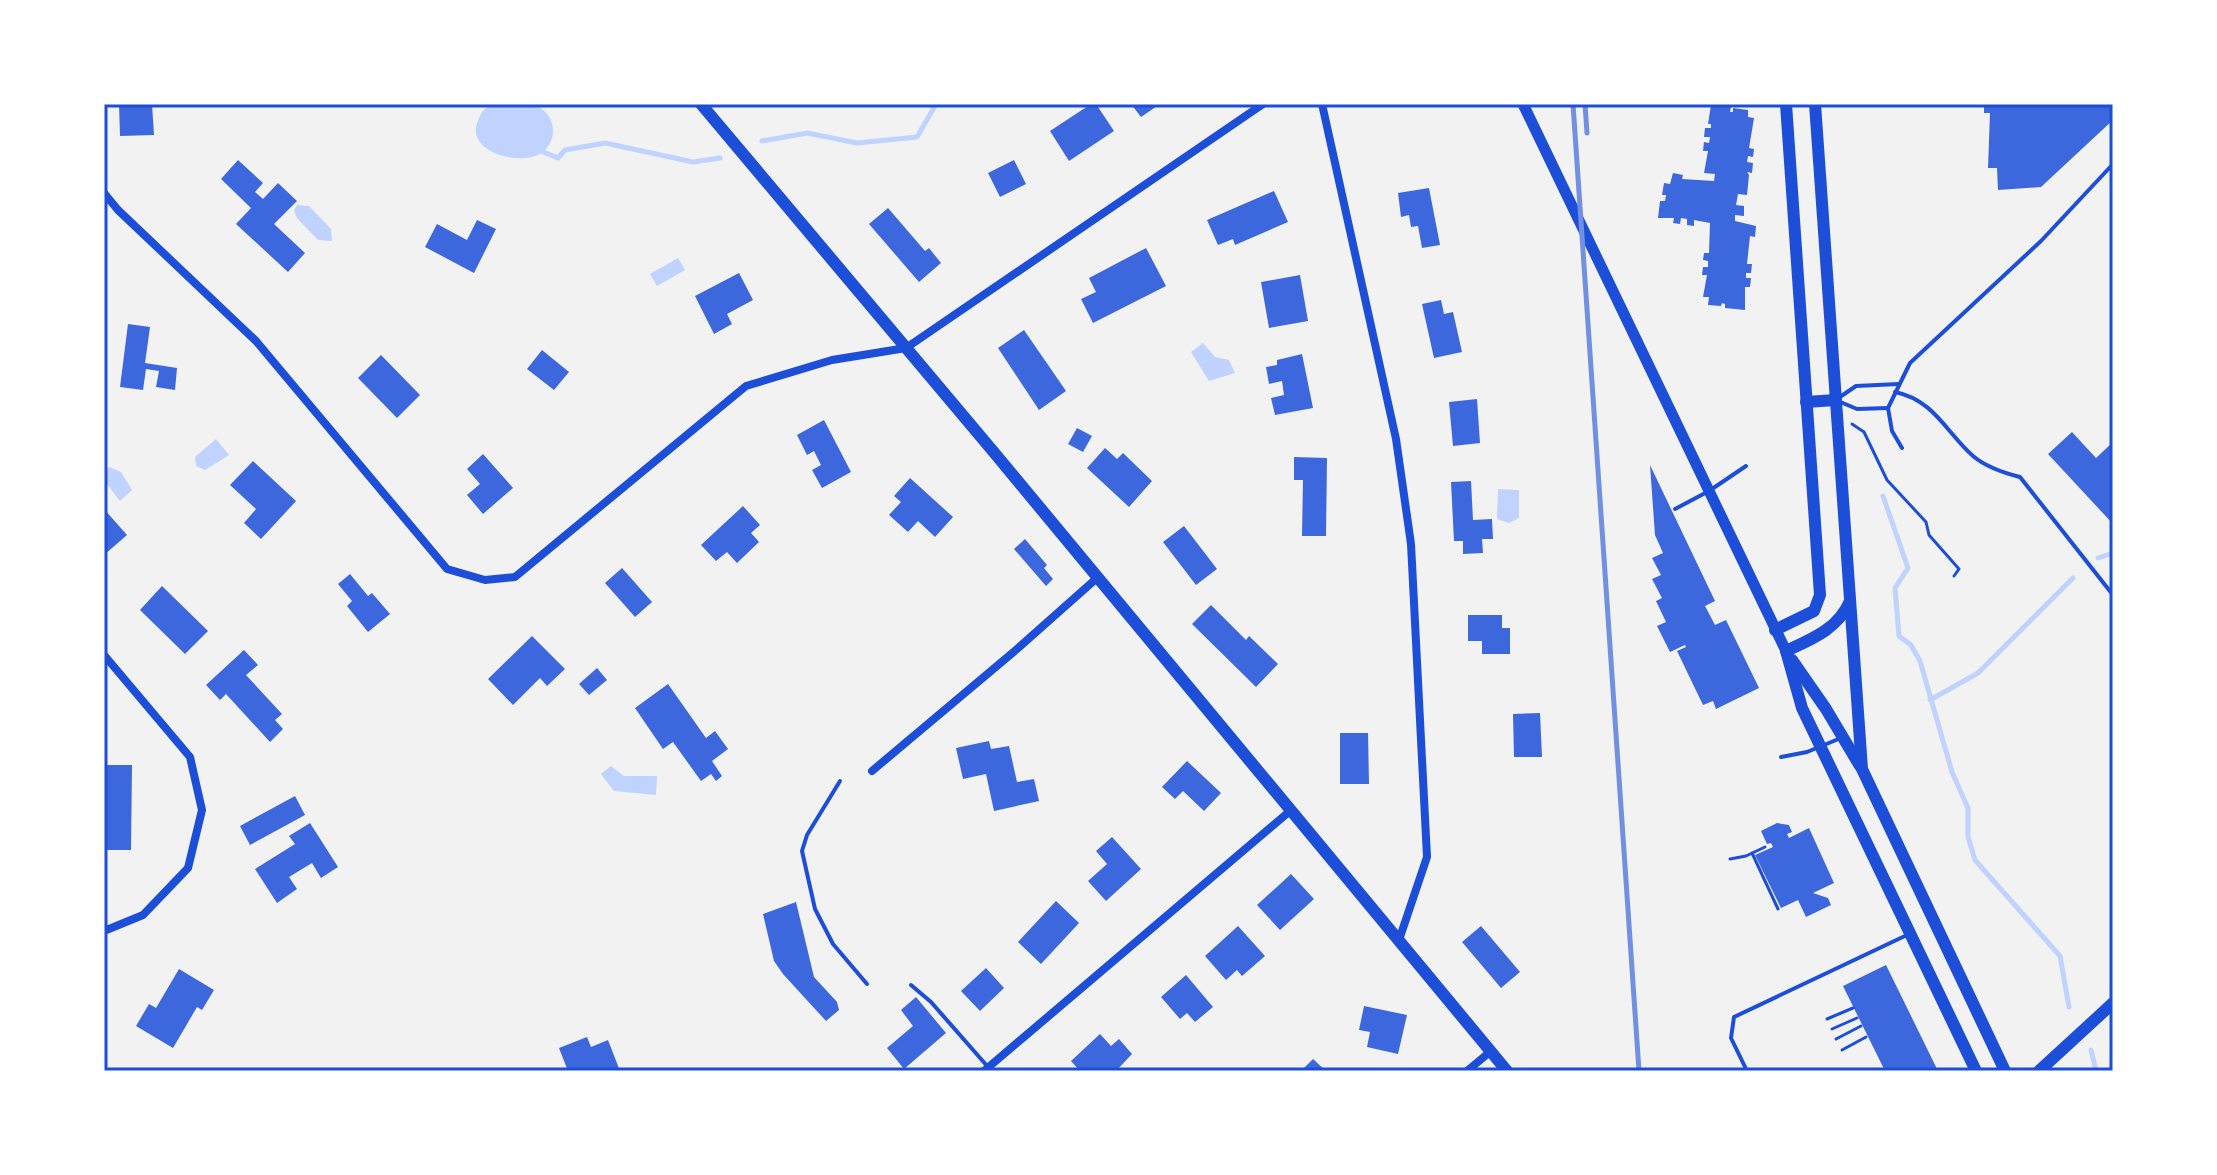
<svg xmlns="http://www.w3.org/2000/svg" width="2217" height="1175" font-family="Mulish,sans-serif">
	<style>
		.water { fill: #bfd3fe }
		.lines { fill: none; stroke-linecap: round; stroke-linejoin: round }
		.stream { stroke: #bfd3fe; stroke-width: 5 }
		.building { fill: #3d67dc }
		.path { stroke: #1d4ed8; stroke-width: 3 }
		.service { stroke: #1d4ed8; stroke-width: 4 }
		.minor { stroke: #1d4ed8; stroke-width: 8 }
		.tertiary { stroke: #1d4ed8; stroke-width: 11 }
		.secondary { stroke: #1d4ed8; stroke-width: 12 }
		.rail { stroke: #7290e2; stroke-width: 5 }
		.neatline { fill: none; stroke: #1d4ed8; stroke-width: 3 }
	</style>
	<rect width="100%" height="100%" fill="#f2f2f2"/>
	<!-- water -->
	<g class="water">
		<path d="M492,104C505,104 523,101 535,105C559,115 559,147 535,156C514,164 468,151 477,123C481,113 483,109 492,104Z"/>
		<path d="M297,205L309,206L331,229L332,241L318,240L297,218L294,211Z"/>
		<path d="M678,258L685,270L657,286L650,274Z"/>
		<path d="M1203,343L1215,357L1229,360L1235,373L1209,381L1191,352Z"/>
		<path d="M216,439L229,455L205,470L196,466L195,457Z"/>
		<path d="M109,467L121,472L132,490L120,501L107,484H104V471Z"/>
		<path d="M1498,489L1519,490V518L1509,523L1497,519Z"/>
		<path d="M611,766L624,776H657L656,795L614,791L601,774Z"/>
	</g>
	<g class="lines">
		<!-- stream -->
		<g class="stream">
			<path d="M762,141L807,133L857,143L917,137L936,104"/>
			<path d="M541,151L558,158L565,150L605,143L693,162L720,158"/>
			<path d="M1883,496L1908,568L1895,588L1899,636L1911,645L1920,661L1952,772L1968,808V837L1975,860L2060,956L2069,1007"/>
			<path d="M2098,558L2113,553"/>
			<path d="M1930,700L1978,673L2073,578"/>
			<path d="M2091,1050L2096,1071"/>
		</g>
	</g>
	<!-- building -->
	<g class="building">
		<path d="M119,104H152L154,135L120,136Z"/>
		<path d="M1091,104H1096L1114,131L1069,161L1050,131Z"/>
		<path d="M1131,104H1160L1141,117Z"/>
		<path d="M1984,104H2113V120L2041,187L1998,190L1997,168H1988L1990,113H1984Z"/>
		<path d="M1711,105L1731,107L1730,112H1733V108L1748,110V117L1754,118L1749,148L1754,149L1753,157L1748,156L1747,162L1753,163L1752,173L1747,172L1749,175L1747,195L1738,194L1736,205L1744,206V216L1735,215V221L1756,226L1755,237L1750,236L1747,264H1752L1751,273H1746V278H1751L1750,287H1745V310L1725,308V304L1722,303L1721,306L1708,305L1709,297H1703L1707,275H1702L1703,267H1708V261L1703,260L1704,253H1709L1710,223L1694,220V226L1687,225V219L1681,218L1680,224L1673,223L1674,218H1658L1660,201H1665L1666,195H1662L1664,183L1670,184L1673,173L1683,175L1682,179L1714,181L1715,174L1704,173L1708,151H1703L1704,142L1709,143L1710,137H1704L1705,128H1711V124H1708Z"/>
		<path d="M238,160L263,183L255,192L263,199L278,183L297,201L274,224L305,253L288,272L236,224L251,208L221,179Z"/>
		<path d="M1014,160L1026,184L1000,197L988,173Z"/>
		<path d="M1429,188L1440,245L1422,248L1418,226L1411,227L1409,215L1401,217L1398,193Z"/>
		<path d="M1274,191L1288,222L1235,245L1233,239L1218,245L1207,220Z"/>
		<path d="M888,208L925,251L929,248L941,263L919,282L869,224Z"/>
		<path d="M477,220L496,229L474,273L425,247L437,224L467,240Z"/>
		<path d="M1146,248L1166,286L1093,323L1081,299L1096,292L1089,278Z"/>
		<path d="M739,273L753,300L727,314L732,324L714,334L695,296Z"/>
		<path d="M1300,275L1308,321L1269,328L1261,282Z"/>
		<path d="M1441,300L1444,314L1453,312L1462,352L1434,358L1422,304Z"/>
		<path d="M128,324L150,327L145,363L177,368L175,390L156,387L159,371L146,369L143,390L120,387Z"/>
		<path d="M1024,330L1066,391L1039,410L998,348Z"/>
		<path d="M542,350L569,372L554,390L527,369Z"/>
		<path d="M1302,354L1313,408L1275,415L1271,398L1284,395L1282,381L1269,384L1266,367L1277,365V360Z"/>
		<path d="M381,355L420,395L397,418L358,378Z"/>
		<path d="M1477,399L1480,443L1453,446L1449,402Z"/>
		<path d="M824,420L851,472L822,488L812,470L821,465L814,451L807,455L797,435Z"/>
		<path d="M1077,428L1092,436L1083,452L1068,444Z"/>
		<path d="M2072,432L2096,458L2113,442V524L2048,454Z"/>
		<path d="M1105,448L1117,459L1123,453L1152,481L1129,507L1087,468Z"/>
		<path d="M483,454L513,488L483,514L467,495L480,484L467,469Z"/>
		<path d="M1294,457L1327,458L1326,536H1302L1303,480H1294Z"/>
		<path d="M253,461L296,501L261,539L244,523L256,509L230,485Z"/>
		<path d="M1650,465L1715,601L1705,606L1715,625L1726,620L1759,688L1716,709L1713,701L1703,705L1677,651L1686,647L1685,645L1670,652L1657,626L1666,622L1656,601L1662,598L1652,579L1661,575L1652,558L1663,553L1655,535Z"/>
		<path d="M910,478L953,517L935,537L918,521L908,532L889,515L901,502L894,496Z"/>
		<path d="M1471,481L1473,520L1492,519L1493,539H1482L1483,553L1463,554V541H1454L1451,482Z"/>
		<path d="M743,506L760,525L751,533L759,542L737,563L727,552L716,561L701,545Z"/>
		<path d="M104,509L127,535L104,555Z"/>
		<path d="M1184,526L1217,569L1196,585L1163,542Z"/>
		<path d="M1025,539L1047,565L1044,568L1053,579L1046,586L1014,549Z"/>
		<path d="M622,568L652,602L635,617L605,583Z"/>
		<path d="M350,574L368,596L372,593L390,614L368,632L347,606L352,601L338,584Z"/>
		<path d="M162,586L208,631L185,654L140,610Z"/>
		<path d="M1211,605L1246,640L1249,636L1278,664L1256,687L1192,624Z"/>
		<path d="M1468,615H1502V628H1510V654H1482V641H1468Z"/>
		<path d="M532,636L565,669L547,686L540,678L513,705L488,679Z"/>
		<path d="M244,650L258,665L246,675L282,714L275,720L283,729L270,742L226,694L220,700L206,685Z"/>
		<path d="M597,668L607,680L589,695L579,684Z"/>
		<path d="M668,684L706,738L715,731L728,749L712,761L722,776L716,781L711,774L701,781L673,742L663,749L635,708Z"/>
		<path d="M1540,713L1542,757H1514L1513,714Z"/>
		<path d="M1340,733H1368L1369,784H1340Z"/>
		<path d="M989,741L991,749L1009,746L1017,782L1034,779L1039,801L994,811L986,774L963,779L956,748Z"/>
		<path d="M1187,761L1221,793L1204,811L1183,791L1175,799L1162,787Z"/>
		<path d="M104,765H132L131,850H104Z"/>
		<path d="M295,796L305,815L250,845L240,826Z"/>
		<path d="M310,823L338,867L321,878L312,863L289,877L297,889L277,903L255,869L295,844L289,836Z"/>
		<path d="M1777,823L1789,825L1792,832L1787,834L1789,838L1809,828L1834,883L1813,893L1828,898L1831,905L1806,917L1798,900L1781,908L1755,855L1773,847L1771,843L1767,844L1761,831Z"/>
		<path d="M1112,837L1141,869L1106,901L1088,881L1107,864L1096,851Z"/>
		<path d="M1291,874L1314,899L1280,930L1257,905Z"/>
		<path d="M1056,901L1079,923L1041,964L1018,942Z"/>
		<path d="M796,902L814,977L837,1002L839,1010L826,1021L783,974L774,961L763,914Z"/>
		<path d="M1238,926L1265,956L1242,976L1237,970L1226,980L1205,956Z"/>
		<path d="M1481,926L1520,972L1501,988L1462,942Z"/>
		<path d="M1886,965L1938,1071H1885L1843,986Z"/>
		<path d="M986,968L1004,988L980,1011L961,991Z"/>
		<path d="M179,969L214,990L202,1010L197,1007L173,1048L136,1026L149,1004L156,1008Z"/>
		<path d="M1186,975L1213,1007L1195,1022L1187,1013L1180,1019L1161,997Z"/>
		<path d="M916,997L946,1033L904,1069L887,1048L913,1026L901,1010Z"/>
		<path d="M1364,1006L1407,1015L1398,1054L1367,1047L1370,1032L1359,1030Z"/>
		<path d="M1100,1034L1111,1046L1119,1039L1132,1054L1116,1071H1080L1071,1061Z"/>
		<path d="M587,1037L591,1047L608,1040L620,1071H568L559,1048Z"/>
		<path d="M1313,1059L1326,1071H1301Z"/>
	</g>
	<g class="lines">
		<!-- path -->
		<g class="path">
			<path d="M1852,424L1864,432L1887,480L1926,522L1929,535L1959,569L1954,576"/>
			<path d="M1752,853L1778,909"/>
			<path d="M1730,859L1746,856L1765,847"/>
			<path d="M1827,1019L1853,1008"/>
			<path d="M1832,1029L1857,1018"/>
			<path d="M1836,1039L1861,1026"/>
			<path d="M1842,1050L1866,1037"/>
		</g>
		<!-- service -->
		<g class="service">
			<path d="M1895,392C1934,400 1946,432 1973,456C1986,467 2004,473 2020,477L2113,595"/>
			<path d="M1837,399L1856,386L1899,384"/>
			<path d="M1838,401L1857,409L1888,408"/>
			<path d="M1902,448L1892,431L1888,408L1910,363L2041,241L2113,164"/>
			<path d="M1675,509L1709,491L1746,466"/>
			<path d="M1781,757L1807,752L1841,738"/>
			<path d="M840,781L807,835L802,851L815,909L833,944L867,984"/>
			<path d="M911,985L931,1002L988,1067"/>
			<path d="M1747,1071L1731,1038L1734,1017L1907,935"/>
		</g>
		<!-- minor -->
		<g class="minor">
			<path d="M1322,104L1396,439L1411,544L1427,857L1399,940"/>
			<path d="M104,193L118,210L256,341L447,569L485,580L515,577L746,386L832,360L906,348L1263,104"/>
			<path d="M104,655L190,757L202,810L188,868L143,915L104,931"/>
			<path d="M872,771L1017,649L1097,578"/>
			<path d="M984,1071L1290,811"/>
			<path d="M1467,1071L1491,1051"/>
		</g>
		<!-- tertiary -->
		<path class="tertiary" d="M1523,104L1786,651"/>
		<!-- secondary -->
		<g class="secondary">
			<path d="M701,104L997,456L1507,1071"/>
			<path d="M1815,104L1862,769L2005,1071"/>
			<path d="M1806,402L1836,400"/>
			<path d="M1775,630L1814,611L1820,595L1786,104"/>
			<path d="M1786,651L1802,708L1976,1071"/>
			<path d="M1786,651C1812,639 1838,629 1850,601"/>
			<path d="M1792,660L1826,709L1860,766"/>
			<path d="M2039,1071L2113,1003"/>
		</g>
		<!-- rail -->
		<g class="rail">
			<path d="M1573,104L1639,1071"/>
			<path d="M1585,104L1587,133"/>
		</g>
	</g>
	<!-- border -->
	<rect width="2217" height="1175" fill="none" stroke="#ffffff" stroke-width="212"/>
	<rect x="106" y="106" width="2005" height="963" class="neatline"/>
</svg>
